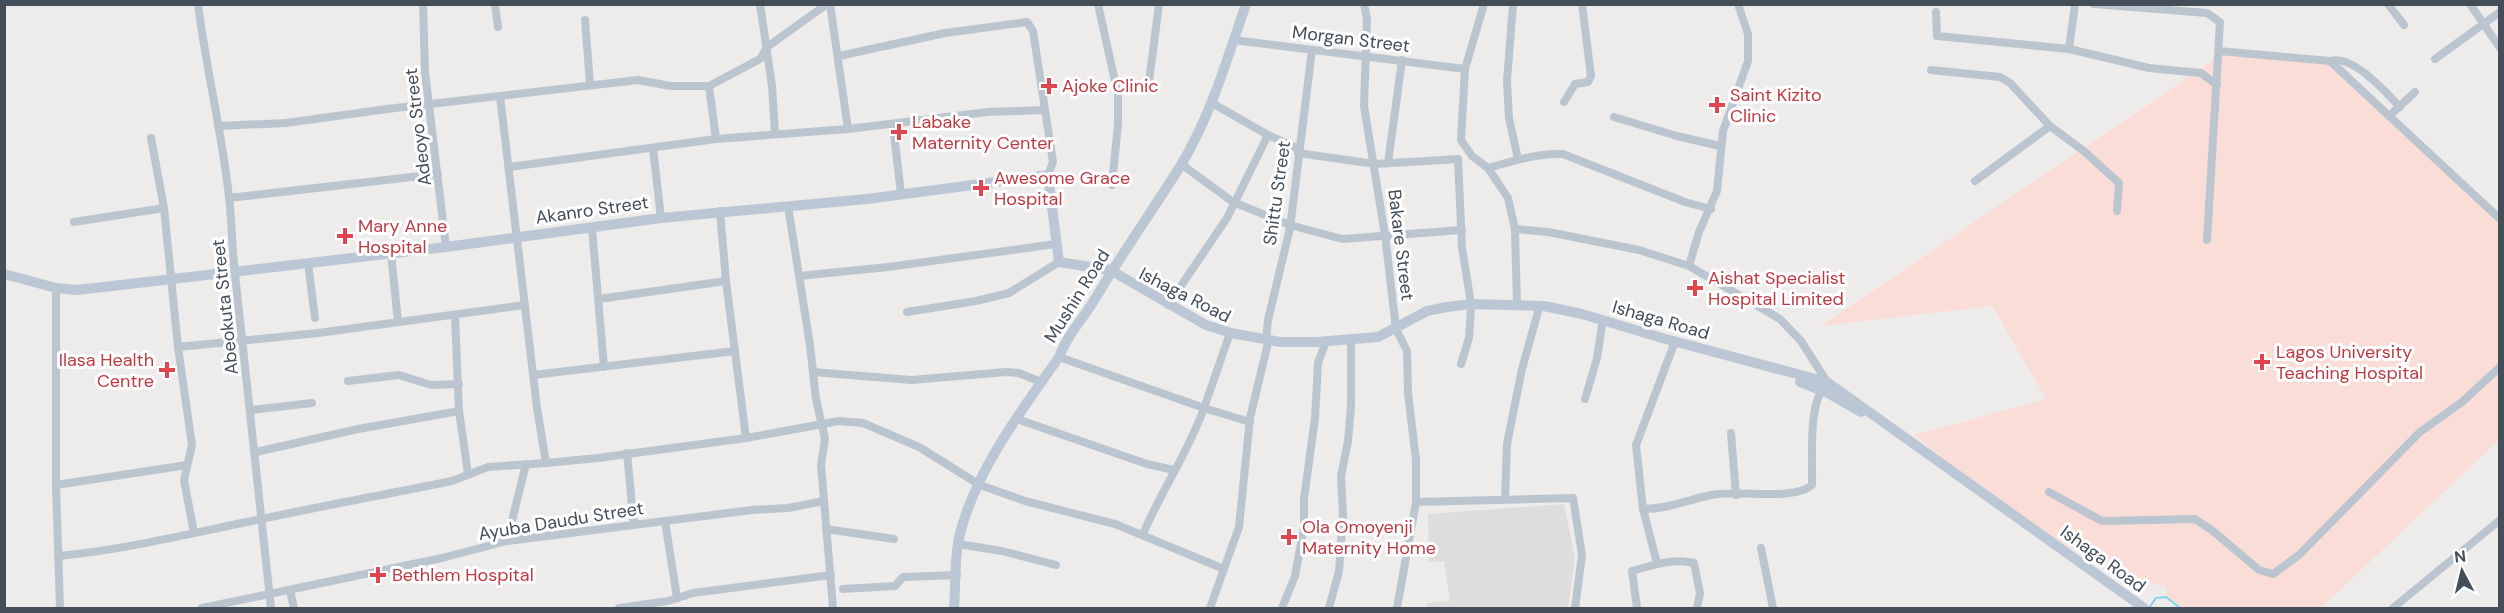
<svg xmlns="http://www.w3.org/2000/svg" width="2504" height="613" font-family="'DM Sans',sans-serif">
	<style>
		.education { fill: #dfdcdd }
		.medical { fill: #fbddd8 }
		.lines { fill: none; stroke-linecap: round; stroke-linejoin: round }
		.stream { stroke: #81d2ee; stroke-width: 2 }
		.street { stroke: #bbc5cf; stroke-width: 8 }
		.secondary { stroke: #bcc7d6; stroke-width: 10 }
		.health-dot { fill: #e0444e; stroke: #fff; stroke-width: 2 }
		.labels { text-anchor: middle; stroke-width: 6; stroke-linejoin: round; paint-order: stroke }
		.street-label { font-size: 18px; fill: #434e59; stroke: #fff }
		.health-label { font-size: 18px; fill: #be3a42; stroke: #fff; text-anchor: start }
	</style>
	<rect width="100%" height="100%" fill="#eeebeb"/>
	<!-- education -->
	<path class="education" d="M1564,504L1575,558L1568,608H1427V603L1450,601L1444,561L1429,562L1428,514Z"/>
	<!-- medical -->
	<path class="medical" d="M2227,51L2340,63L2499,223V440L2321,608H2182L2166,597V587L2111,574L2034,525L1950,464L1915,435L2046,399L1992,306L1821,326Z"/>
	<g class="lines">
		<!-- stream -->
		<path class="stream" d="M2149,608L2156,598L2166,597L2180,608"/>
		<!-- street -->
		<g class="street">
			<path d="M198,4C206,69 222,132 229,197C232,223 232,249 235,274C247,386 260,497 271,608"/>
			<path d="M423,4L425,72L446,247"/>
			<path d="M495,4L498,27"/>
			<path d="M760,4L772,86L775,133"/>
			<path d="M830,4L848,129"/>
			<path d="M1098,4L1118,95V124L1112,185"/>
			<path d="M1364,4L1367,19L1364,106L1385,235L1396,329L1407,351L1408,393L1416,460V502L1397,608"/>
			<path d="M1484,4L1465,69L1461,140L1472,156L1488,168L1508,198L1515,229L1517,305"/>
			<path d="M1513,4L1507,81L1509,118L1518,159"/>
			<path d="M2094,4L2207,13L2220,22L2207,240"/>
			<path d="M2388,4L2404,25"/>
			<path d="M2470,4L2500,48"/>
			<path d="M1936,12L1937,36L2069,49L2149,68L2201,73L2217,85"/>
			<path d="M585,20L590,84"/>
			<path d="M1234,40L1465,69"/>
			<path d="M2069,49L2075,4"/>
			<path d="M2219,51L2330,61L2500,219"/>
			<path d="M839,56L945,33L1027,22L1033,31L1053,162L1048,175"/>
			<path d="M2435,59L2500,12"/>
			<path d="M2330,61C2352,54 2385,91 2400,107"/>
			<path d="M1931,70L2000,77L2010,83L2050,126L2085,152L2119,183L2117,211"/>
			<path d="M1149,82L1159,4"/>
			<path d="M709,86L716,139"/>
			<path d="M500,96L537,408L546,463L598,458L746,438L839,421L863,423L919,447L980,485L1025,501L1115,524L1224,569"/>
			<path d="M1564,102L1575,84L1588,82L1591,76L1582,4"/>
			<path d="M1212,103L1268,135L1299,149"/>
			<path d="M2389,116L2415,92"/>
			<path d="M1614,117L1677,136L1720,146"/>
			<path d="M893,125L901,194"/>
			<path d="M218,126L286,123L387,109L638,80L670,86H709L760,59L767,47L827,4"/>
			<path d="M151,138L164,208L178,347L192,445L184,480L194,533"/>
			<path d="M653,148L661,218"/>
			<path d="M1298,153L1375,164L1458,159L1462,247L1471,304"/>
			<path d="M1388,163L1402,60"/>
			<path d="M1181,164L1233,202L1290,225L1342,239L1462,230"/>
			<path d="M509,167L716,139L848,129L988,112L1045,110"/>
			<path d="M1488,168C1513,161 1537,153 1563,154L1685,202L1711,209"/>
			<path d="M1975,181L2050,126"/>
			<path d="M229,198L438,174"/>
			<path d="M788,206L810,345L816,399L825,439L821,465L833,608"/>
			<path d="M720,211L726,281L746,438"/>
			<path d="M74,222L164,208"/>
			<path d="M592,228L604,367"/>
			<path d="M1515,229L1548,232L1639,250L1689,266L1780,319L1801,341L1827,382C1807,404 1813,456 1812,485C1792,502 1737,489 1711,495C1687,500 1668,509 1643,509"/>
			<path d="M391,253L398,322"/>
			<path d="M308,263L315,318"/>
			<path d="M1689,266L1699,232L1717,191L1723,131L1748,61V34L1738,4"/>
			<path d="M799,276L888,267L1056,244"/>
			<path d="M56,288V485L60,608"/>
			<path d="M599,299L726,281"/>
			<path d="M1168,305L1227,218L1268,135"/>
			<path d="M907,312L976,301L1009,293L1059,262"/>
			<path d="M455,316L459,411L468,474"/>
			<path d="M1229,336L1204,408L1250,422"/>
			<path d="M1266,340L1268,320L1290,228L1312,50"/>
			<path d="M178,347L318,333L525,305"/>
			<path d="M1059,357L1204,408C1188,453 1161,491 1143,534"/>
			<path d="M1461,364L1469,338L1471,308"/>
			<path d="M813,372L911,380L1006,372L1019,373L1041,382"/>
			<path d="M533,375L735,351"/>
			<path d="M348,381L399,375L431,385L459,384"/>
			<path d="M1585,399L1597,358L1602,325"/>
			<path d="M251,410L312,403"/>
			<path d="M1017,419L1147,464L1174,470"/>
			<path d="M1731,433L1736,495"/>
			<path d="M256,452L358,429L459,411"/>
			<path d="M627,453L634,525"/>
			<path d="M56,485L187,465"/>
			<path d="M2049,492L2102,521L2195,519L2213,531L2259,570L2273,574L2299,555L2420,432L2462,402L2500,367"/>
			<path d="M1505,499L1507,444L1522,369L1539,308"/>
			<path d="M1416,502L1573,498L1582,555L1575,608"/>
			<path d="M665,521L677,598"/>
			<path d="M826,529L894,539"/>
			<path d="M507,541L526,464"/>
			<path d="M958,544L1002,551L1056,565"/>
			<path d="M1761,548L1773,608"/>
			<path d="M58,556C124,550 187,534 252,521C312,508 372,497 432,485L452,481L488,467L546,463"/>
			<path d="M1657,563L1643,509L1636,445L1674,344"/>
			<path d="M843,589L895,586L903,577L957,575"/>
			<path d="M290,591L294,608"/>
			<path d="M202,608L442,558L507,541L752,510L788,508L824,501"/>
			<path d="M619,608L668,601L693,593L831,575"/>
			<path d="M1210,608L1239,527L1250,418L1268,343"/>
			<path d="M1282,608L1295,576L1304,527V499L1315,418L1318,363L1325,344"/>
			<path d="M1329,608L1339,571L1343,514L1341,476L1348,441L1351,406V342"/>
			<path d="M1637,608L1632,571C1653,565 1673,558 1694,563L1700,593L1697,608"/>
			<path d="M2393,608L2500,520"/>
		</g>
		<!-- secondary -->
		<g class="secondary">
			<path d="M4,274L56,288L76,290L112,286L446,247L661,218L867,199L1048,175L1059,262L1110,270L1206,325L1231,333L1280,342H1317L1378,337L1427,311L1447,307L1471,304L1544,306L1582,314L1662,338L1827,382L2144,608"/>
			<path d="M1800,382L1826,392L1861,412"/>
			<path d="M954,608C956,583 954,554 961,530C978,467 1022,410 1059,357C1067,335 1083,319 1095,299C1122,253 1153,210 1181,165C1211,115 1227,59 1246,4"/>
		</g>
	</g>
	<!-- markers -->
	<g class="health-dot">
		<path d="M1046 77h6v6h6v6h-6v6h-6v-6h-6v-6h6z"/>
		<path d="M1714 96h6v6h6v6h-6v6h-6v-6h-6v-6h6z"/>
		<path d="M896 123h6v6h6v6h-6v6h-6v-6h-6v-6h6z"/>
		<path d="M978 179h6v6h6v6h-6v6h-6v-6h-6v-6h6z"/>
		<path d="M342 227h6v6h6v6h-6v6h-6v-6h-6v-6h6z"/>
		<path d="M1692 279h6v6h6v6h-6v6h-6v-6h-6v-6h6z"/>
		<path d="M2259 353h6v6h6v6h-6v6h-6v-6h-6v-6h6z"/>
		<path d="M164 361h6v6h6v6h-6v6h-6v-6h-6v-6h6z"/>
		<path d="M1286 528h6v6h6v6h-6v6h-6v-6h-6v-6h6z"/>
		<path d="M375 566h6v6h6v6h-6v6h-6v-6h-6v-6h6z"/>
	</g>
	<g class="labels">
		<!-- street labels -->
		<g class="street-label">
			<text transform="translate(1351 39) rotate(7)" y="6">Morgan Street</text>
			<text transform="translate(418 127) rotate(-97)" y="6">Adeoyo Street</text>
			<text transform="translate(1277 193) rotate(-82)" y="6">Shittu Street</text>
			<text transform="translate(592 210) rotate(-8)" y="6">Akanro Street</text>
			<text transform="translate(1401 245) rotate(83)" y="6">Bakare Street</text>
			<text transform="translate(1185 295) rotate(27)" y="6">Ishaga Road</text>
			<text transform="translate(1077 296) rotate(-58)" y="6">Mushin Road</text>
			<text transform="translate(225 307) rotate(-96)" y="6">Abeokuta Street</text>
			<text transform="translate(1661 320) rotate(16)" y="6">Ishaga Road</text>
			<text transform="translate(561 521) rotate(-9)" y="6">Ayuba Daudu Street</text>
			<text transform="translate(2103 559) rotate(36)" y="6">Ishaga Road</text>
		</g>
		<!-- health labels -->
		<g class="health-label">
			<text x="1062" y="92">Ajoke Clinic</text>
			<text x="1730" y="101">Saint Kizito<tspan x="1730" dy="21">Clinic</tspan></text>
			<text x="912" y="128">Labake<tspan x="912" dy="21">Maternity Center</tspan></text>
			<text x="994" y="184">Awesome Grace<tspan x="994" dy="21">Hospital</tspan></text>
			<text x="358" y="232">Mary Anne<tspan x="358" dy="21">Hospital</tspan></text>
			<text x="1708" y="284">Aishat Specialist<tspan x="1708" dy="21">Hospital Limited</tspan></text>
			<text x="2276" y="358">Lagos University<tspan x="2276" dy="21">Teaching Hospital</tspan></text>
			<text x="154" y="366" text-anchor="end">Ilasa Health<tspan x="154" dy="21">Centre</tspan></text>
			<text x="1302" y="533">Ola Omoyenji<tspan x="1302" dy="21">Maternity Home</tspan></text>
			<text x="392" y="581">Bethlem Hospital</text>
		</g>
	</g>
	<!-- border -->
	<rect width="2504" height="613" fill="none" stroke="#434e59" stroke-width="12"/>
	<!-- north arrow -->
	<g transform="translate(2462 571) rotate(353)" stroke="#ffffff" stroke-width="4.5" paint-order="stroke">
	<path d="M0-4.5L10 22L0 15L-10 22Z" fill="#434e59"/>
	<text y="-9" font-size="16" font-weight="bold" text-anchor="middle" fill="#434e59">N</text>
	</g>
</svg>
